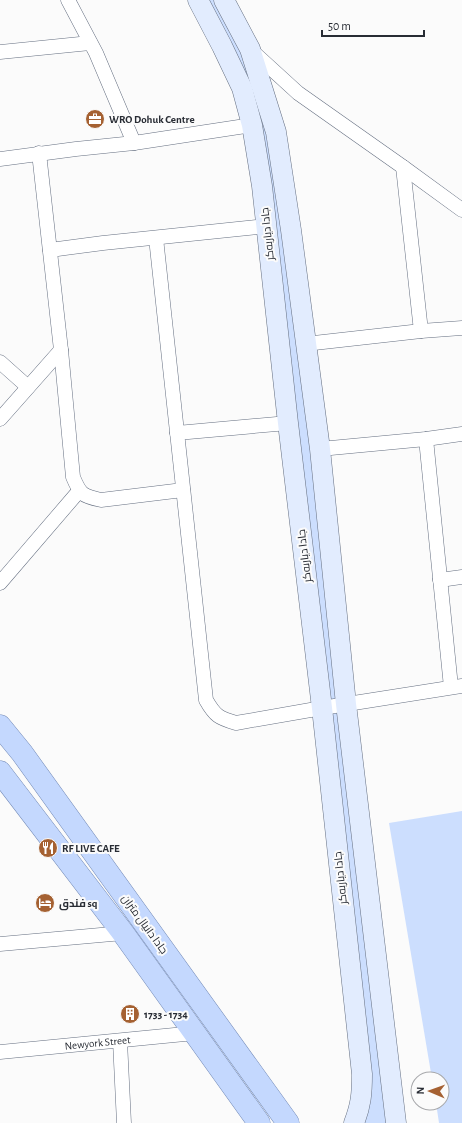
<svg xmlns="http://www.w3.org/2000/svg" width="462" height="1123" font-family="'Alegreya Sans',Cairo,sans-serif">
	<style>
		.green { fill: #ccdefe }
		.lines { fill: none; stroke-linecap: round; stroke-linejoin: round }
		.minor-casing { stroke: #656f81; stroke-width: 15 }
		.secondary-casing { stroke: #656f81; stroke-width: 21 }
		.primary-casing { stroke: #748bb7; stroke-width: 23 }
		.minor { stroke: #fff; stroke-width: 14 }
		.secondary { stroke: #e2ecfe; stroke-width: 20 }
		.primary { stroke: #c4d8fe; stroke-width: 22 }
		.labels { text-anchor: middle; stroke-width: 4; stroke-linejoin: round; paint-order: stroke }
		.poi-label { font-size: 11px; font-weight: bold; fill: #282c34; stroke: #fbfbfb; text-anchor: start }
		.street-label { font-size: 11px; fill: #282c34; stroke: #fbfbfb }
	</style>
	<rect width="100%" height="100%" fill="#fbfbfb"/>
	<!-- green -->
	<g class="green">
		<path d="M198,0H224L276,132L396,1123H354L359,1109L252,125Z"/>
		<path d="M462,811V1123H439L436,1103H442V1079H432L389,823Z"/>
	</g>
	<g class="lines">
		<!-- minor casing -->
		<g class="minor-casing">
			<g id="minor">
				<path d="M68,0L96,53L134,143"/>
				<path d="M252,51L298,93L403,167L462,210"/>
				<path d="M0,52L90,43"/>
				<path d="M39,153L61,350L73,477C80,494 82,496 101,500L183,490"/>
				<path d="M0,159L76,149L134,143L252,125"/>
				<path d="M403,167L421,331"/>
				<path d="M156,238L206,700C215,716 219,718 236,723L322,708L462,686"/>
				<path d="M50,250L103,243L267,226"/>
				<path d="M305,344L421,331L462,328"/>
				<path d="M0,362L28,387"/>
				<path d="M0,419L61,350"/>
				<path d="M177,433L288,423"/>
				<path d="M426,439L451,687"/>
				<path d="M320,449L426,439L462,434"/>
				<path d="M440,580L462,577"/>
				<path d="M0,583L79,491"/>
				<path d="M0,944L123,933"/>
				<path d="M120,1041L124,1123"/>
				<path id="s1" d="M0,1052L195,1033"/>
			</g>
		</g>
		<!-- secondary casing -->
		<g class="secondary-casing">
			<g id="secondary">
				<path d="M198,0L222,46L242,88L252,125L262,186L288,423L322,708L362,1074C362,1094 361,1105 354,1123"/>
				<path d="M224,0L250,49L276,132L291,230L320,449L346,704L396,1123"/>
			</g>
		</g>
		<!-- primary casing -->
		<g class="primary-casing">
			<g id="primary">
				<path d="M0,726L22,753L288,1123"/>
				<path d="M0,772L123,933L259,1123"/>
			</g>
		</g>
		<!-- minor -->
		<use href="#minor" class="minor"/>
		<!-- secondary -->
		<use href="#secondary" class="secondary"/>
		<!-- primary -->
		<use href="#primary" class="primary"/>
	</g>
	<!-- icons -->
	<defs>
		<g id="office-disc" transform="scale(1)"><circle r="9.5" fill="#a56132" stroke="#fbfbfb"/><path d="M-6-3h4V-5.5h4V-3h4V5H-6ZM-1-4.5V-3h2v-1.5ZM-6 0V1H6V0Z" fill="#fff"/></g>
		<g id="restaurant-disc" transform="scale(1)"><circle r="9.5" fill="#a56132" stroke="#fbfbfb"/><path d="M-5-6h1v4h1v-4h1v4h1v-4h1v5L-1.5 .5V6h-2V.5L-5-1ZM5-6V6H3V1.5H1.5Q1.5-4 5-6Z" fill="#fff"/></g>
		<g id="hotel-disc" transform="scale(1)"><circle r="9.5" fill="#a56132" stroke="#fbfbfb"/><path d="M-6-4.5h1.5V1H6V5H4.5V3h-9V5H-6ZM-4 0a1.8 1.8 0 1 1 3.6 0ZM.5 0V-2.5h3Q6-2.5 6 0Z" fill="#fff"/></g>
		<g id="building-disc" transform="scale(1)"><circle r="9.5" fill="#a56132" stroke="#fbfbfb"/><path d="M-4-6H4V6H1V3H-1V6H-4ZM-2.5-4.3h1.7v1.8h-1.7ZM.8-4.3h1.7v1.8H.8ZM-2.5-1h1.7V.8h-1.7ZM.8-1h1.7V.8H.8Z" fill="#fff"/></g>
	</defs>
	<g fill-rule="evenodd">
		<use href="#office-disc" x="95" y="119"/>
		<use href="#restaurant-disc" x="48" y="848"/>
		<use href="#hotel-disc" x="45" y="903"/>
		<use href="#building-disc" x="130" y="1014"/>
	</g>
	<g class="labels">
		<!-- poi labels -->
		<g class="poi-label">
			<text x="109" y="123">WRO Dohuk Centre</text>
			<text x="62" y="852">RF LIVE CAFE</text>
			<text x="59" y="907">فندق sq</text>
			<text x="144" y="1018">1733 - 1734</text>
		</g>
		<!-- street labels -->
		<g class="street-label">
			<text transform="translate(267 234) rotate(-96)" y="4">جادا دیاربه‌كر</text>
			<text transform="translate(304 556) rotate(-97)" y="4">جادا دیاربه‌كر</text>
			<text transform="translate(340 878) rotate(-96)" y="4">جادا دیاربه‌كر</text>
			<text transform="translate(145 924) rotate(54)" y="4">جادا دانيال متران</text>
			<text dy="4" stroke="none"><textPath href="#s1" startOffset="98">Newyork Street</textPath></text>
		</g>
	</g>
	<!-- north arrow -->
	<g transform="translate(430 1091) rotate(272)"><circle r="19" fill="#fbfbfb" stroke="#a7a8ab"/>
	<path d="M0-3L7 15L0 10L-7 15Z" fill="#a56132"/>
	<text y="-6" font-size="11" font-weight="bold" text-anchor="middle" fill="#282c34">N</text>
	</g>
	<!-- scale -->
	<path d="M322 30v6h102v-6" fill="none" stroke="#282c34" stroke-width="2"/>
	<text x="328" y="30" font-size="12" fill="#282c34" stroke="#fbfbfb" stroke-width="3" paint-order="stroke">50 m</text>
</svg>
